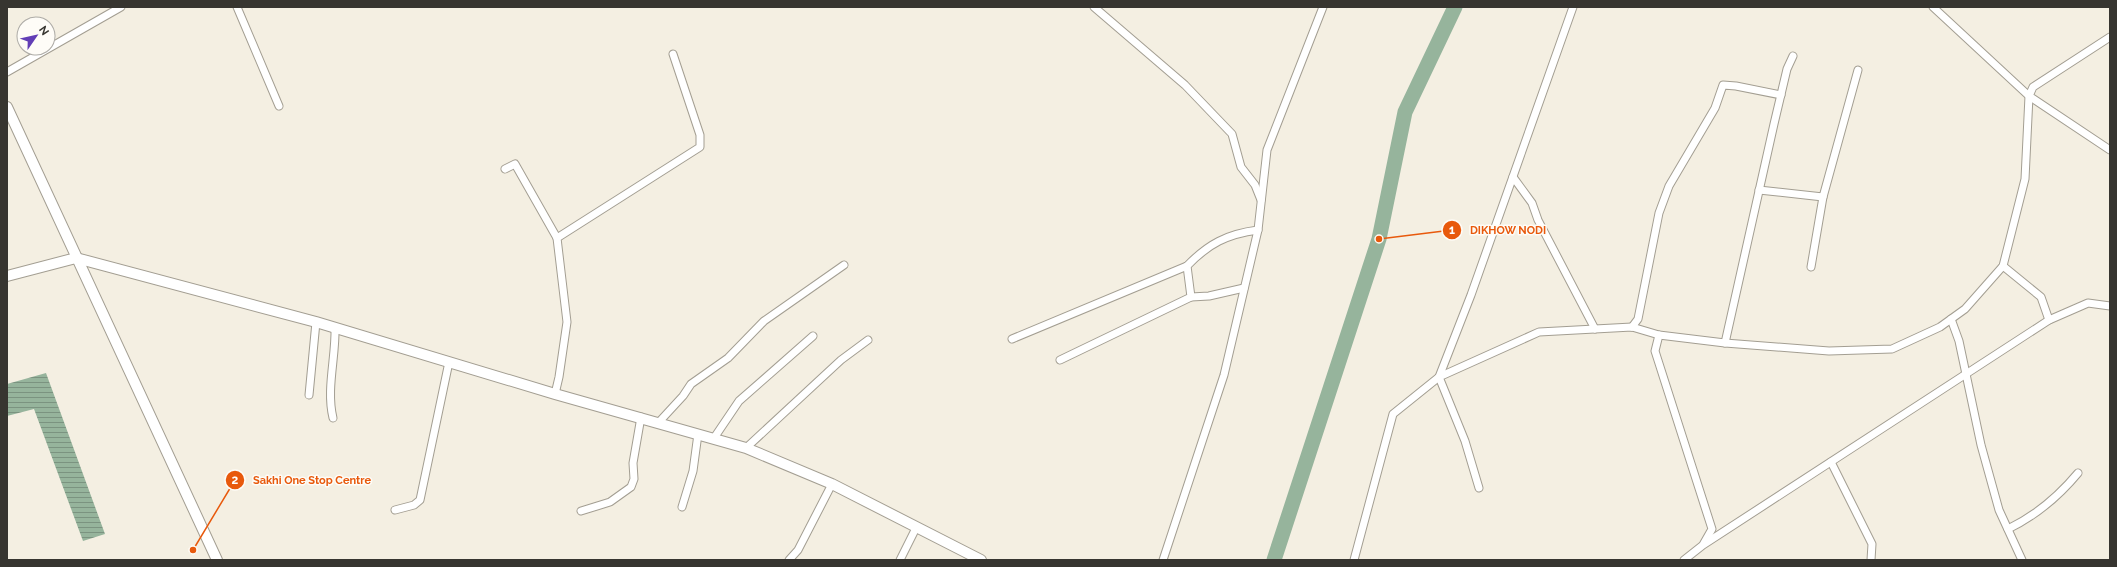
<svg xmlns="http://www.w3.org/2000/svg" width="2117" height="567" font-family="Raleway,sans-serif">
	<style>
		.water { fill: url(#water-rules) }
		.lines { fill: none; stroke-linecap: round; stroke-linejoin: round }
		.river { stroke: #96b49c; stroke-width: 15 }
		.street-casing { stroke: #a39e92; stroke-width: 9 }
		.secondary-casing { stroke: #a39e92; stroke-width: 12 }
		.street { stroke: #fff; stroke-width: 7 }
		.secondary { stroke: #fff; stroke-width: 10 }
		.leader { fill: none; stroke: #e8590c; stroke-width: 1.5 }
		.callout-dot { fill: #e8590c; stroke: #fefcf7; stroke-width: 1.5 }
		.mark-label { font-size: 12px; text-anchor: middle; font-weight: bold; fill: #fff }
		.callout-label { font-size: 11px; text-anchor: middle; font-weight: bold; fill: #e8590c; stroke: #fefcf7; stroke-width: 3; stroke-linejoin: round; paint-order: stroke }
	</style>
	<defs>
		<pattern id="water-rules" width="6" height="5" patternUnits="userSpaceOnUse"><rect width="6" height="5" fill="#96b49c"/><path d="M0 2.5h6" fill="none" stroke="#7b9380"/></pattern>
	</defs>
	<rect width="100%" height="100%" fill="#f4efe2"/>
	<!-- water -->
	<path class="water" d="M46,373L105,534L83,541L34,409L7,416V384Z"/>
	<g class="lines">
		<!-- river -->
		<path class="river" d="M1274,560L1379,239L1405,112L1455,7"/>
		<!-- street casing -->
		<g class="street-casing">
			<g id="street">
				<path d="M237,7L279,106"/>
				<path d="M1094,7L1185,85L1232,134L1241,167L1255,185L1261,200"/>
				<path d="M2110,37L2033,87L2029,96L2110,150"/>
				<path d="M7,72L121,7"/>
				<path d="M505,169L515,164L557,238"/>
				<path d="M1513,177L1532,203L1538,220L1595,329"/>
				<path d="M1759,190L1823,197L1858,70"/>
				<path d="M2003,266L2041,297L2049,320"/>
				<path d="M1811,267L1823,197"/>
				<path d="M1191,297L1209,296L1244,288"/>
				<path d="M1951,319L1959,341L1981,445L1999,510L2022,560"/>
				<path d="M1632,327L1638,319L1659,213L1669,186L1715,108L1723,85L1736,86L1781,95"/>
				<path d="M1659,335L1655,351L1712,529L1704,543"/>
				<path d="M1012,339L1187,266"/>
				<path d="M1725,343L1774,124L1787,69L1793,56"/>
				<path d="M1060,360L1191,297L1187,266C1208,244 1227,234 1258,230"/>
				<path d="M555,394L559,377L567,322L557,238L700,147V135L673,54"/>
				<path d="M309,395L316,322"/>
				<path d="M333,418C326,389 336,357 335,327"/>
				<path d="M659,422L683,396L691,384L728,358L764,321L844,265"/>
				<path d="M714,438L739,401L813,336"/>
				<path d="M746,448L841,360L868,340"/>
				<path d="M1831,462L1872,544L1871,560"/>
				<path d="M1479,488L1465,441L1439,377L1539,332L1632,327L1659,335L1725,343L1829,351L1892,349L1940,327L1965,309L2003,266L2025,179L2029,96L1933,7"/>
				<path d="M682,507L693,471L698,434"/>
				<path d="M395,510L414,505L420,500L449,362"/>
				<path d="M581,511L610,502L631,487L634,479L633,463L641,417"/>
				<path d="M2008,529C2037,515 2058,497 2078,473"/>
				<path d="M789,560L798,550L832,484"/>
				<path d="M900,560L916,528"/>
				<path d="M1163,560L1224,375L1258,230L1267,150L1323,7"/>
				<path d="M1354,560L1393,414L1439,377L1471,295L1573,7"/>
				<path d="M1684,560L1703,545L2049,320L2088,303L2110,306"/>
			</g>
		</g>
		<!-- secondary casing -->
		<g class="secondary-casing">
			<g id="secondary">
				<path d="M7,107L217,560"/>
				<path d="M7,276L76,258L316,322L555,394L746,448L832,484L981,560"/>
			</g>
		</g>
		<!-- street -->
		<use href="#street" class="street"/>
		<!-- secondary -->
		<use href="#secondary" class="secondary"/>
	</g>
	<!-- callouts -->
	<path class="leader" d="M1379 239L1452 230M193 550L235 480"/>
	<g class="callout-dot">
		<circle cx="1379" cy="239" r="4"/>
		<circle cx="193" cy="550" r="4"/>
		<circle cx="1452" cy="230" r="10"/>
		<circle cx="235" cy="480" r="10"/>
	</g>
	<g class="mark-label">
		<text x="1452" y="234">1</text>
		<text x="235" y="484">2</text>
	</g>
	<g class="callout-label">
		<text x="1508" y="234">DIKHOW NODI</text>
		<text x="312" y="484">Sakhi One Stop Centre</text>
	</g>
	<!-- border -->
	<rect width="2117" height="567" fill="none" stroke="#373530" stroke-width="16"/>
	<!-- north arrow -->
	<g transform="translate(36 36) rotate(56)"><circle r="19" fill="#fefcf7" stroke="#aeaca7"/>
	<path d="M0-3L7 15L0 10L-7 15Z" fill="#623eb6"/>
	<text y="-6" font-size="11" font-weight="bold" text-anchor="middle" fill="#373530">N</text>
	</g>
</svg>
